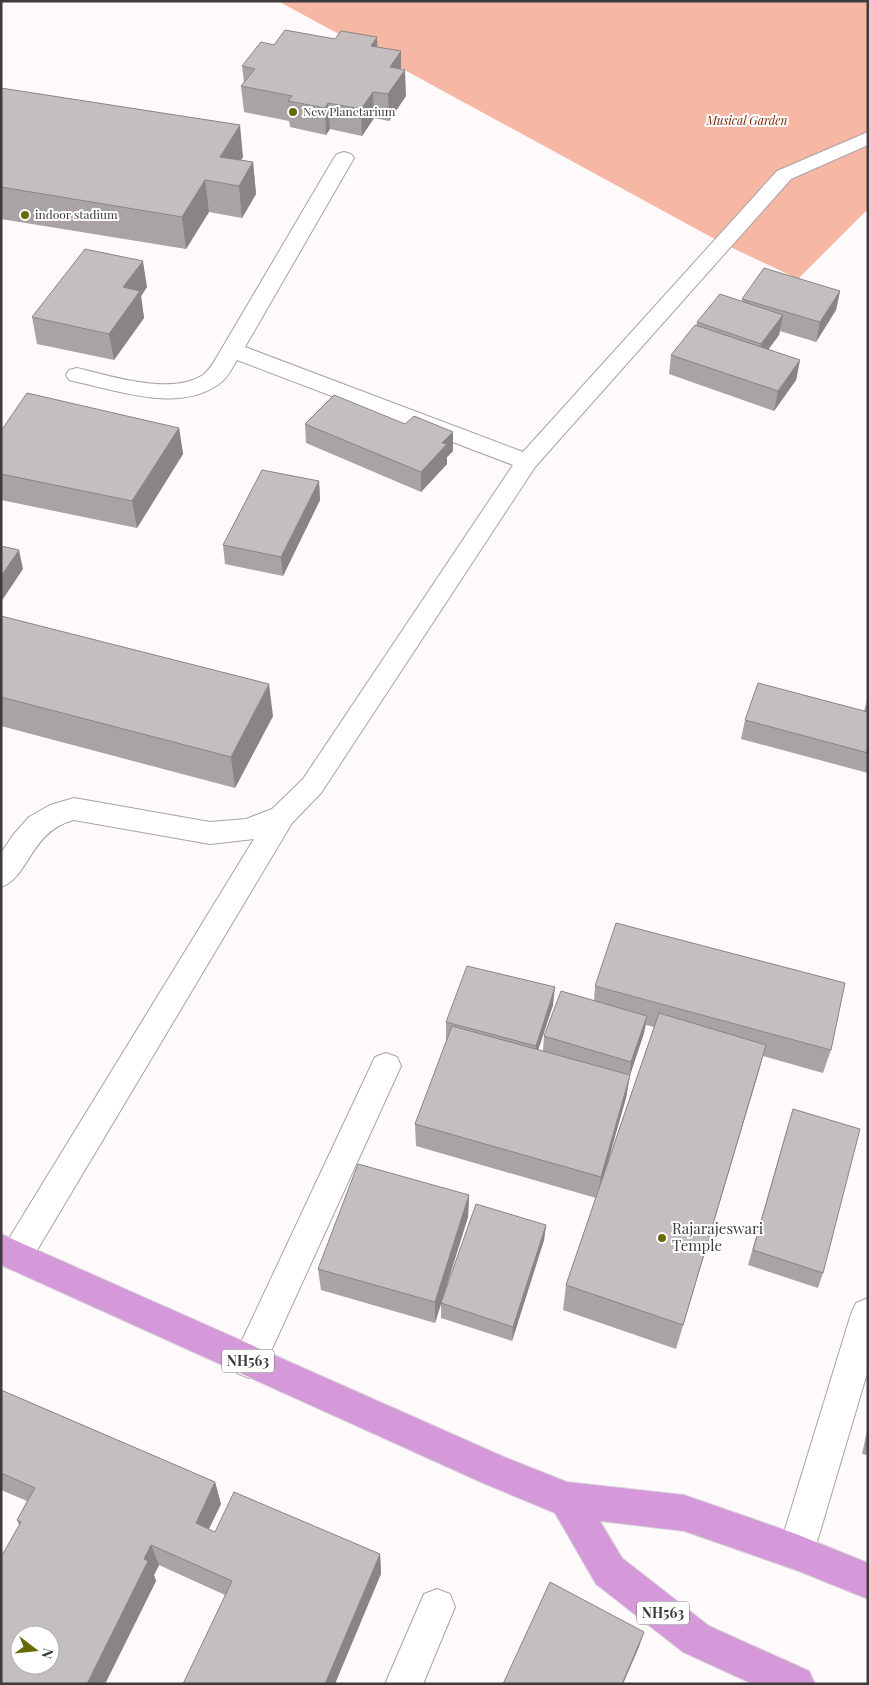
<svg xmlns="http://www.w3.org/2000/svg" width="869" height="1685" font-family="'Playfair Display',serif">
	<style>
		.green { fill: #f7b7a5 }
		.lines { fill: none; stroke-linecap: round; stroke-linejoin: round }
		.minor-casing { stroke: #a8a3a5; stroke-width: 2 }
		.highway-casing { stroke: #d8d8d8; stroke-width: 2 }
		.minor { fill: #fff; fill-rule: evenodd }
		.highway { fill: #d599da; fill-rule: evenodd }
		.wall { fill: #a9a3a3; fill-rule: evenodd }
		.shaded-wall { fill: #898585 }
		.building { fill: #c4bebe; stroke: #898585; fill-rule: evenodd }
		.poi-dot { fill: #696907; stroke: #fff; stroke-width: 2 }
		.labels { text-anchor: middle; stroke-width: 4; stroke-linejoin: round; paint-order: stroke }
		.far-poi-label { font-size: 12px; fill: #3d3b3c; stroke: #fff; text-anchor: start }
		.far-park-label { font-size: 12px; font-style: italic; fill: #7a2407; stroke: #fff }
		.shield { fill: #fff; stroke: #777676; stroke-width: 1 }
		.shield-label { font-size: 14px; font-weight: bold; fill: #3d3b3c }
		.poi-label { font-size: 15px; fill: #3d3b3c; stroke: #fff; text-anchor: start }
	</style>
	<rect width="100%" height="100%" fill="#fef9fb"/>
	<!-- green -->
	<path class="green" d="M278,1H868V209L798,279L722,243Z"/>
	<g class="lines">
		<!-- minor casing -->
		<g class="minor-casing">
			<g id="minor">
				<path d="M868,132V145L791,179L535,467L321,793L292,823L27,1267L16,1271L5,1267L1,1253L5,1245L254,839L210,844L74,820C30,831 29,878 1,887V853L13,835L29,817L50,805L74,798L210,822L246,819L272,809L303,779L513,465L237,360C232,368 227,379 219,384C179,413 120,391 77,382L69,380L66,375L69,370L77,368C111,376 171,396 203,375C211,369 216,358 221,350L334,158L337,154L344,152L351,154L354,158L245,347L523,452L777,171Z"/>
				<path d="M386,1053L397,1057L401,1066L261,1373L249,1378L237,1373L232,1362L237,1351L375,1057Z"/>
				<path d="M868,1298V1370L814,1552L809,1565L796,1570L783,1565L778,1552L851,1314L856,1303Z"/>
				<path d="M437,1589L450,1594L455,1607L423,1684H385L424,1594Z"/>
			</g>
		</g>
		<!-- highway casing -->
		<g class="highway-casing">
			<path id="highway" d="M1,1234L504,1457L567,1482L684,1495L796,1534L868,1563V1599L796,1570L684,1531L600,1521L622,1558L709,1626L809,1671L815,1684H753L683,1652L596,1584L555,1513L483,1483L1,1265Z"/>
		</g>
		<!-- minor -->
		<use href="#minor" class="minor"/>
		<!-- highway -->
		<use href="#highway" class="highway"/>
	</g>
	<!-- wall -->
	<g class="wall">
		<path d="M274,45L377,47L401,69L406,96L389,121L374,118L362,136L330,129L326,135L290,127L289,121L244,112L241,86L244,83L242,66Z"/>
		<path d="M1,88L243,157L241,160L253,162L256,194L242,218L209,212L186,249L1,219Z"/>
		<path d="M147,287L141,296L144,318L114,360L37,344L32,317Z"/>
		<path d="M840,291L836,310L816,342L780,331L779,335L768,350L800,360L796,380L774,411L669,374L671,355L696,326L697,322L742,301V299Z"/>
		<path d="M305,424L453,451L447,457V464L421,492L306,443Z"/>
		<path d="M179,428L183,454L137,528L1,500V431Z"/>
		<path d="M319,481L320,500L283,576L225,564L223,545Z"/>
		<path d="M1,616L273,716L235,788L1,726Z"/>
		<path d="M868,697V773L741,739L745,720L864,711Z"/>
		<path d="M595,986L831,1050L823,1073L763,1056L676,1349L563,1310L566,1285L596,1198L416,1146L415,1124L447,1040H446V1022L553,1005L538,1050L543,1051L544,1036L594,1001ZM646,1025L654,1027L606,1168L626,1098L630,1075L644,1033Z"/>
		<path d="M788,1125L823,1273L818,1288L748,1265Z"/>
		<path d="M469,1195L468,1217L443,1297L546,1225L544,1240L512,1341L441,1318V1304L435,1323L321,1290L318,1269Z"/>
		<path d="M1,1390L215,1482L221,1504L209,1529L215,1532L380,1554L381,1574L225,1595L159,1565L154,1575L156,1581L105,1684H1L19,1525L17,1520L27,1501L1,1490Z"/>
		<path d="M868,1426V1455L862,1454Z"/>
	</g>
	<!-- shaded-wall -->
	<g class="shaded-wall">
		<path d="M377,37L378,63L371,46Z"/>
		<path d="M401,51V75L405,70L406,96L389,121L388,94L390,67Z"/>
		<path d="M373,92L374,118L362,136L361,109Z"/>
		<path d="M328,103L330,129L326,135L325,108Z"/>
		<path d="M240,125L243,157L226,184L220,157Z"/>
		<path d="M253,162L256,194L242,218L239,186Z"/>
		<path d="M205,180L209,212L186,249L182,217Z"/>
		<path d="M143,261L147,287L141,296L144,318L114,360L109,334L123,287Z"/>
		<path d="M840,291L836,310L816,342L820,322Z"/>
		<path d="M783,315L779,335L758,363L761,344Z"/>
		<path d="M800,360L796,380L774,411L778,391Z"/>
		<path d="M179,428L183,454L137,528L132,501Z"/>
		<path d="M453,432V451L447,457V464L421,492V472L442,443Z"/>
		<path d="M319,481L320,500L283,576L281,557Z"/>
		<path d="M19,550L23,569L1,602V576Z"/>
		<path d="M269,684L273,716L235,788L231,757Z"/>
		<path d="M555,987L553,1005L534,1063L536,1046Z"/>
		<path d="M647,1016L644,1033L630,1075L626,1098L597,1199L601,1177L629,1079L631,1062Z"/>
		<path d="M766,1045L758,1074L676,1349L683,1325Z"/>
		<path d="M469,1195L468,1217L435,1323V1302Z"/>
		<path d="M546,1225L544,1240L512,1341L513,1327Z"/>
		<path d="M215,1482L221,1504L202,1543L196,1523Z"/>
		<path d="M151,1545L159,1565L154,1575L156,1581L105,1684H87L144,1559Z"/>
		<path d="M380,1554L381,1574L335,1684H325Z"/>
		<path d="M644,1632L639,1647L623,1684H622Z"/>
	</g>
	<!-- building -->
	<g class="building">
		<path d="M285,30L335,39L341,31L377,37L371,46L401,51L390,67L405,70L388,94L373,92L361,109L328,103L325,108L288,101L292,96L241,86L255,69L242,66L261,42L274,45Z"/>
		<path d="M1,88L240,125L220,157L253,162L239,186L205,180L182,217L1,187Z"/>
		<path d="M85,249L143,261L123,287L140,291L109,334L32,317Z"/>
		<path d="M764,268L840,291L820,322L742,299Z"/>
		<path d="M720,294L783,315L761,344L697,322Z"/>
		<path d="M695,325L800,360L778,391L671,355Z"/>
		<path d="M27,393L179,428L132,501L1,474V431Z"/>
		<path d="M334,395L405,424L414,416L453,432L442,443L447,444L421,472L305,424Z"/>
		<path d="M262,470L319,481L281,557L223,545Z"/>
		<path d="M1,546L19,550L1,576Z"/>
		<path d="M1,616L269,684L231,757L1,697Z"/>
		<path d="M758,683L868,712V753L745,720Z"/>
		<path d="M616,923L845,983L831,1050L595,986Z"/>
		<path d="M467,966L555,987L536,1046L446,1022Z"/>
		<path d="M561,991L647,1016L631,1062L544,1036Z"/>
		<path d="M659,1013L766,1045L683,1325L566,1285Z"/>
		<path d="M452,1026L630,1075L601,1177L415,1124Z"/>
		<path d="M793,1109L860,1129L823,1273L753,1250Z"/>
		<path d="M358,1164L469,1195L435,1302L318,1269Z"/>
		<path d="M476,1204L546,1225L513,1327L441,1303Z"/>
		<path d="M1,1390L215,1482L196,1523L215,1532L234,1492L380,1554L325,1684H183L232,1581L151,1545L144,1559L148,1561L87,1684H1V1557L21,1522L17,1520L35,1488L1,1473ZM20,1635H50V1665H20Z"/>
		<path d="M868,1437V1447H866Z"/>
		<path d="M550,1582L644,1632L622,1684H503Z"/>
	</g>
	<!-- markers -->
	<g class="poi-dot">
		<circle cx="293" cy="112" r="5"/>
		<circle cx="25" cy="215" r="5"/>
		<circle cx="662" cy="1238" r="5"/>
	</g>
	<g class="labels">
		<!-- far-poi labels -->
		<g class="far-poi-label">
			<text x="303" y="116">New Planetarium</text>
			<text x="35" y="219">indoor stadium</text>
		</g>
		<!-- far-park labels -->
		<g class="far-park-label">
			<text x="747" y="125">Musical Garden</text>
		</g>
		<!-- shield labels -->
		<g class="shield">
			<rect x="222" y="1349.5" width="52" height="23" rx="4"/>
			<rect x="637" y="1601.5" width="52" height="23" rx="4"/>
		</g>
		<g class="shield-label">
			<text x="248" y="1366">NH563</text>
			<text x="663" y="1618">NH563</text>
		</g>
		<!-- poi labels -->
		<g class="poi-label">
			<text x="672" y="1234">Rajarajeswari<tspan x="672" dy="17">Temple</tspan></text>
		</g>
	</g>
	<!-- border -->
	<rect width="869" height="1685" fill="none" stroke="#3d3b3c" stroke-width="5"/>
	<!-- north arrow -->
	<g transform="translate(35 1650) rotate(106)"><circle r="24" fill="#ffffff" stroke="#b1b1b1"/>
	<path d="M0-4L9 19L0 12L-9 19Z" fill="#696907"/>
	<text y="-8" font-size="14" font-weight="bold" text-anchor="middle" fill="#3d3b3c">N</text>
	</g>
</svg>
